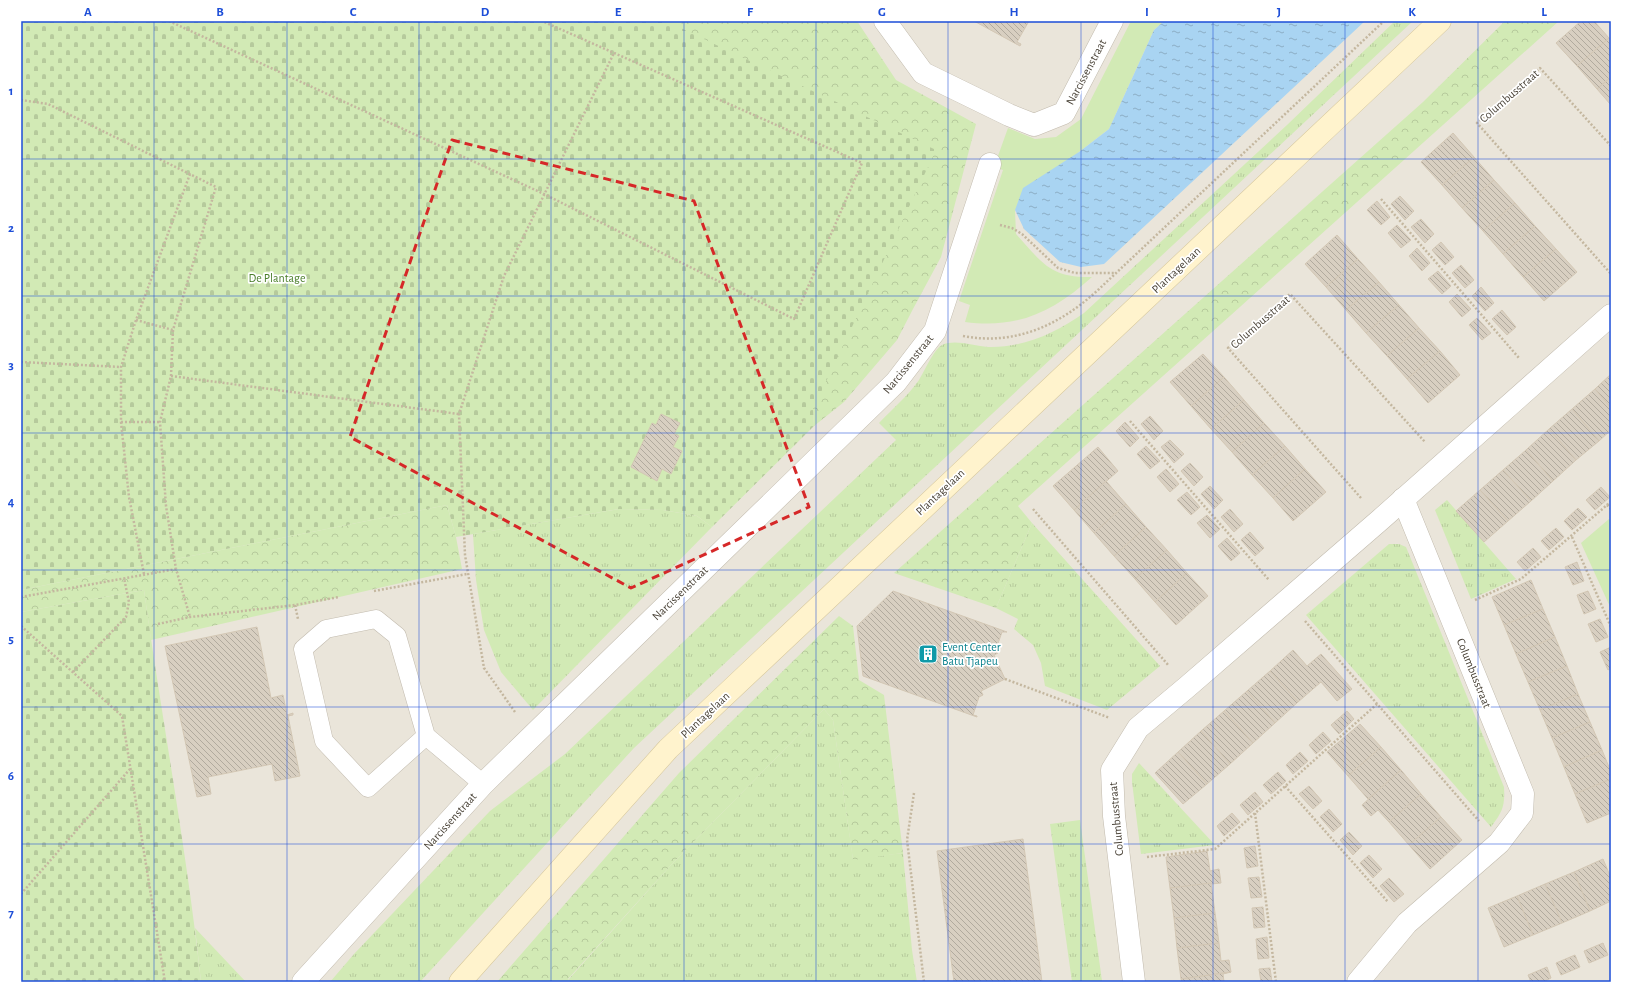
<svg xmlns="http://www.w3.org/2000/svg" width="1632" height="1003" font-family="'Alegreya Sans',sans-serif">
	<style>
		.residential { fill: #eae5da }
		.grass { fill: url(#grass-tufts) }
		.forest { fill: url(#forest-crowns) }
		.cemetery { fill: url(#cemetery-stones) }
		.park { fill: #d2eab5 }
		.water { fill: url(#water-ripples) }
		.building { fill: url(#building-back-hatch); stroke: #d3c7b4 }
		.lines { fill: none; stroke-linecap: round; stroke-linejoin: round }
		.lane-casing { stroke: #c2bbae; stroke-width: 19 }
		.street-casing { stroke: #c2bbae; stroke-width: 23 }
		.secondary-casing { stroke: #d6c79b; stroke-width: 23 }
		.path { stroke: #c4b79f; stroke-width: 2.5; stroke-dasharray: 2 2; stroke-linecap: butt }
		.lane { stroke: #fff; stroke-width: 18 }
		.street { stroke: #fff; stroke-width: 22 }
		.secondary { stroke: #fff3cd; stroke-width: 22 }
		.marked { fill: none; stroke: #d62828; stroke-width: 3; stroke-dasharray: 8 5; stroke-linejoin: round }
		.grid { fill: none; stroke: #1d4ed8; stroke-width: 1; stroke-opacity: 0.55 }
		.labels { text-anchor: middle; stroke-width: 3.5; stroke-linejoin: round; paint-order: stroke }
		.street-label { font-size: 12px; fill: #4b4439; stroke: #fff }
		.park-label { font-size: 12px; fill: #4a7f2a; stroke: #fff }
		.culture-label { font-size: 12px; fill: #0d838f; stroke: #fff; text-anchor: start }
		.neatline { fill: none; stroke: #1d4ed8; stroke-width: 1.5 }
		.grid-label { font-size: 13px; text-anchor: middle; font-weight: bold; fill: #1d4ed8 }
	</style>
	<defs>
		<pattern id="grass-tufts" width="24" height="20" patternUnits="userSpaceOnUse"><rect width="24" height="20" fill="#d2eab5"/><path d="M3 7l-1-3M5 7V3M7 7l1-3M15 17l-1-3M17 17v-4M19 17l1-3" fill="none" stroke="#b6ca9c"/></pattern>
		<pattern id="forest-crowns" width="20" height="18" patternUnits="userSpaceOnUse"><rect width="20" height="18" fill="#d2eab5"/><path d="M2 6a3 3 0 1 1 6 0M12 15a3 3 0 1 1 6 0" fill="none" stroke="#b6ca9c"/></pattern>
		<pattern id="cemetery-stones" width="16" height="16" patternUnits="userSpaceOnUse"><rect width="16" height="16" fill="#d2eab5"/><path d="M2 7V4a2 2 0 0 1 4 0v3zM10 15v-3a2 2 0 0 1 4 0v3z" fill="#b6ca9c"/></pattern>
		<pattern id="water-ripples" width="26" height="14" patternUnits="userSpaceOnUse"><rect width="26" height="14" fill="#a9d4f2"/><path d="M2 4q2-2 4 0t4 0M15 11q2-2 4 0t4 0" fill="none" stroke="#8caec5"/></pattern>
		<pattern id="building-back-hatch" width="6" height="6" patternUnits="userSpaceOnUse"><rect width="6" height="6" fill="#d8cfc1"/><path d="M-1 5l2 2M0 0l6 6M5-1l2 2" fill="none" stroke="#b1aa9e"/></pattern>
	</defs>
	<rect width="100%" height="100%" fill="#f6f3ec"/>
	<!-- residential -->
	<rect class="residential" x="21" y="21" width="1590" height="961"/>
	<!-- grass -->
	<g class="grass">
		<path d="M1395,21H1413L634,748L420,982H330L354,954L490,811L565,754L896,440L879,423C892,409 908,396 919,380C924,372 934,349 942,345C955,339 974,346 988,347C1023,348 1056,333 1084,313L1287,125Z"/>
		<path d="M1447,500L1516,579L1471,599L1435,510Z"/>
		<path d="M619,509L663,510L697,516L712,527L533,710L501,672L484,630L476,580L473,534Z"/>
		<path d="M1032,523L1160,666L1107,710L1045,686L1041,663L1033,645L1014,629L1018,619L996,608Z"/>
		<path d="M1389,544H1399L1406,547L1504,787C1505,806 1503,811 1491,827L1306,615Z"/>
		<path d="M824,709L833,720L853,859L903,853L912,950L917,982H569L568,980L671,865Z"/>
		<path d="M1139,763L1215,845L1141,854L1132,782V774Z"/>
		<path d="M1080,820L1102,981L1072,982L1050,824Z"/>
		<path d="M195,928L246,982H201Z"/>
	</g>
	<!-- forest -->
	<g class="forest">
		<path d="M666,21H857L896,80L976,124L941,257L913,309L897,340L844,402L814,426L813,409Z"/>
		<path d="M1505,21H1559L1018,506L1032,523L996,608L894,573L1423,102Z"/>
		<path d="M447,505L456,537L462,569L151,640L144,590L21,612V590Z"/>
		<path d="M839,616L853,626L859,680L884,695L903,853L853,860L833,720L824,709L671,865L568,979L569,982H497L679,773Z"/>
	</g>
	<!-- cemetery -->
	<g class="cemetery">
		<path d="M21,21H666L936,150L813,409L814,426L712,527L697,516L663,510L619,509L456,537L447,505L21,590Z"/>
		<path d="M144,590C162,721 187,851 201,982H21V612Z"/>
	</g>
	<!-- park -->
	<g class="park">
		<path d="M1131,21H1164L1154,30L1109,129L1079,152L1015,210L1016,234C1042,262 1049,278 1092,277C1053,312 1018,329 965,322L970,305L959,301L1003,170L994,167L1008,128L1035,139L1056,137L1081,119Z"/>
		<path d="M1609,519L1611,521V609L1581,543Z"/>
	</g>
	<!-- water -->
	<path class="water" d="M1164,21H1365L1104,264L1081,267L1060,262L1024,229L1015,210L1023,188L1079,152L1109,129L1154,30Z"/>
	<!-- building -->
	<g class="building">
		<path d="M974,21H1029L1017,42L1021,44L1020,46Z"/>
		<path d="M1581,21H1594L1609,38L1577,66L1556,43Z"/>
		<path d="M1609,38L1611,40V77L1597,89L1577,66Z"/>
		<path d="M1611,77V105L1597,89Z"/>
		<path d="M1453,133L1474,157L1442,185L1421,162Z"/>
		<path d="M1474,157L1494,180L1462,208L1442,185Z"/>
		<path d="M1494,180L1515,203L1483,231L1462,208Z"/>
		<path d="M1400,196L1414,211L1405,220L1391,204Z"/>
		<path d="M1377,201L1390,217L1381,225L1367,210Z"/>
		<path d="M1515,203L1535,226L1503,254L1483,231Z"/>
		<path d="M1421,219L1434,234L1425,243L1411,227Z"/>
		<path d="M1397,225L1411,240L1401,248L1388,233Z"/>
		<path d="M1535,226L1556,249L1523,277L1503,254Z"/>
		<path d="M1337,235L1358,259L1326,287L1305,264Z"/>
		<path d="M1441,242L1454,257L1445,265L1432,250Z"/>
		<path d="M1417,248L1430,263L1422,271L1409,256Z"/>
		<path d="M1556,249L1577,272L1544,301L1523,277Z"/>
		<path d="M1358,259L1379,282L1346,310L1326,287Z"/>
		<path d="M1461,265L1474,280L1465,288L1452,273Z"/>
		<path d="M1438,271L1451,286L1442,294L1428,279Z"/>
		<path d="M1379,282L1399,305L1366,333L1346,310Z"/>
		<path d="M1481,287L1494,303L1485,311L1472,296Z"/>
		<path d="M1457,294L1471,309L1462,317L1449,302Z"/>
		<path d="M1399,305L1419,328L1387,356L1366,333Z"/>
		<path d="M1502,310L1516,327L1507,335L1492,319Z"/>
		<path d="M1477,318L1491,333L1482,340L1469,325Z"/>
		<path d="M1419,328L1440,351L1407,379L1387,356Z"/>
		<path d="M1440,351L1460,375L1428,403L1407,379Z"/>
		<path d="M1203,354L1224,377L1191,406L1170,382Z"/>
		<path d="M1611,374V408L1595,389Z"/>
		<path d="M1224,377L1244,400L1211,429L1191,406Z"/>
		<path d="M1595,389L1611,408V430L1599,441L1572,409Z"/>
		<path d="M1244,400L1264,423L1232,452L1211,429Z"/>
		<path d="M1572,409L1599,441L1576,460L1549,429Z"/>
		<path d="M661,414L680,423L674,434L679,436L673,447L682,451L671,474L662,469L657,481L631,467L652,423L656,425Z"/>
		<path d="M1150,416L1163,431L1154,440L1141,424Z"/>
		<path d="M1125,422L1139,438L1130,447L1116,431Z"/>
		<path d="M1264,423L1285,446L1252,475L1232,452Z"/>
		<path d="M1549,429L1576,460L1553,481L1526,450Z"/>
		<path d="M1170,440L1184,454L1174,463L1161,447Z"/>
		<path d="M1146,446L1160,461L1150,469L1137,454Z"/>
		<path d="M1285,446L1305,469L1273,498L1252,475Z"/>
		<path d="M1098,447L1118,471L1074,510L1053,486Z"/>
		<path d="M1526,450L1553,481L1531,501L1503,470Z"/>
		<path d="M1190,463L1203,477L1194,486L1181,471Z"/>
		<path d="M1166,469L1179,484L1170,492L1157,477Z"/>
		<path d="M1305,469L1326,492L1293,521L1273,498Z"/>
		<path d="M1503,470L1531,501L1508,521L1480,490Z"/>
		<path d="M1106,481L1126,504L1094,533L1074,510Z"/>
		<path d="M1210,486L1223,500L1214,509L1201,494Z"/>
		<path d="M1601,487L1610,497L1595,510L1586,500Z"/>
		<path d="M1480,490L1508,521L1484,542L1456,511Z"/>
		<path d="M1187,492L1200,507L1191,515L1177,500Z"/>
		<path d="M1126,504L1146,527L1114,556L1094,533Z"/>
		<path d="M1578,508L1587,517L1572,530L1564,521Z"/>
		<path d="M1230,509L1243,524L1234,532L1221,517Z"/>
		<path d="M1207,515L1220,529L1210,538L1197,523Z"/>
		<path d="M1146,527L1167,550L1135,579L1114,556Z"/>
		<path d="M1556,528L1564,537L1549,550L1541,541Z"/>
		<path d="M1250,532L1264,548L1255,556L1241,540Z"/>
		<path d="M1227,538L1240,553L1231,561L1218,546Z"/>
		<path d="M1533,548L1541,557L1525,571L1517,562Z"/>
		<path d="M1167,550L1187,573L1155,602L1135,579Z"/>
		<path d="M1577,562L1584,581L1573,585L1565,567Z"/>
		<path d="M1187,573L1208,596L1176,625L1155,602Z"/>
		<path d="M1531,580L1543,609L1504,625L1492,597Z"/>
		<path d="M893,591L1007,632H1002L996,649L998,653L994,655L1005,679L981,691L983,695L979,697L973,715L977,716V717L863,676L857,626Z"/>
		<path d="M1588,591L1596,609L1584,614L1577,595Z"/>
		<path d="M1543,609L1555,637L1516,654L1504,625Z"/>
		<path d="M1600,619L1608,637L1596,642L1588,624Z"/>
		<path d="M257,627L271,698L283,695L287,715L293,713V715L288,716L300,776L275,781L272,764L208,777L211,794L197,797L165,646Z"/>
		<path d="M1555,637L1567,666L1528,682L1516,654Z"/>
		<path d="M1611,647V668L1608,670L1600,652Z"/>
		<path d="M1293,650L1307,666L1321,654L1352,689L1337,701L1321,682L1298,702L1270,671Z"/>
		<path d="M1567,666L1578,694L1540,710L1528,682Z"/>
		<path d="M1270,671L1298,702L1275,723L1247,691Z"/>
		<path d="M1247,691L1275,723L1253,743L1224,711Z"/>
		<path d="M1578,694L1590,722L1552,738L1540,710Z"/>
		<path d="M1224,711L1253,743L1230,764L1201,731Z"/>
		<path d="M1347,711L1354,719L1339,734L1331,725Z"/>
		<path d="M1590,722L1602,750L1564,767L1552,738Z"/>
		<path d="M1360,724L1381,747L1348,776L1327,752Z"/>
		<path d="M1201,731L1230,764L1207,784L1178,752Z"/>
		<path d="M1323,732L1331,741L1316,754L1309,745Z"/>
		<path d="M1381,747L1401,770L1368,799L1348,776Z"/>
		<path d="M1602,750L1611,772V779L1575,794L1564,767Z"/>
		<path d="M1178,752L1207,784L1183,804L1155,773Z"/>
		<path d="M1300,752L1308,761L1293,774L1286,765Z"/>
		<path d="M1401,770L1421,794L1389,822L1378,810L1371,816L1362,805Z"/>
		<path d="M1278,772L1286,781L1271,794L1263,785Z"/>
		<path d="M1611,779V813L1587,823L1575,794Z"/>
		<path d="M1309,786L1322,801L1313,809L1299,794Z"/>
		<path d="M1255,792L1263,802L1248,815L1240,805Z"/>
		<path d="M1421,794L1441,817L1409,845L1389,822Z"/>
		<path d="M1329,809L1342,824L1333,832L1320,817Z"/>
		<path d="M1232,813L1240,822L1224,836L1217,826Z"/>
		<path d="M1441,817L1462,840L1430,869L1409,845Z"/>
		<path d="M1349,832L1362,846L1353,855L1340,840Z"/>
		<path d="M1023,839L1042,982H954L937,851Z"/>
		<path d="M1255,846L1258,866L1247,868L1244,848Z"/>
		<path d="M1207,851L1210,871L1219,869L1221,883L1170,888L1166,857Z"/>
		<path d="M1369,855L1382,869L1373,878L1360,863Z"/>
		<path d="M1603,859L1611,878V901L1590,911L1574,872Z"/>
		<path d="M1574,872L1590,911L1562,923L1545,884Z"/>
		<path d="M1259,877L1262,897L1251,898L1248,878Z"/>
		<path d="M1389,878L1404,894L1394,902L1380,886Z"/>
		<path d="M1211,883L1215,913L1174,918L1170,888Z"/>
		<path d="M1545,884L1562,923L1533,935L1517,896Z"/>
		<path d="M1517,896L1533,935L1504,947L1488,908Z"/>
		<path d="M1263,907L1265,927L1254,928L1252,908Z"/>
		<path d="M1215,913L1219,943L1177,948L1174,918Z"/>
		<path d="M1267,937L1269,958L1258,959L1256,939Z"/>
		<path d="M1219,943L1221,961L1229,960L1231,972L1181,979L1177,948Z"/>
		<path d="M1603,943L1608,955L1589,963L1584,951Z"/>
		<path d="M1575,955L1580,967L1561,975L1556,963Z"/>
		<path d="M1547,967L1551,978L1543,982H1531L1528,975Z"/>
		<path d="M1270,968L1272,982H1261L1259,969Z"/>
		<path d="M1231,972L1223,974L1224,982H1182L1181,979Z"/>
	</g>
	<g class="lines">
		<!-- lane casing -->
		<g class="lane-casing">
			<path id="lane" d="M426,736L368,788L324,741L303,649L326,629L376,619L397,636L426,736L483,784"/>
		</g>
		<!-- street casing -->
		<g class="street-casing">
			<g id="street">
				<path d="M885,21L923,73L1009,115L1034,125L1064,113L1112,21"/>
				<path d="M303,982L483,784L896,382L935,331L990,164"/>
				<path d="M1134,982L1114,816L1112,770L1138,728L1187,687L1380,520L1611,315"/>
				<path d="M1358,982L1407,923L1499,843L1522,813L1523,794L1403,499"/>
			</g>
		</g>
		<!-- secondary casing -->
		<g class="secondary-casing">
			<path id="secondary" d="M460,982L668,749L1440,21"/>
		</g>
		<!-- path -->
		<g class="path">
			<path d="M169,21L544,194L794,319L862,163L542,21"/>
			<path d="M21,100L48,104L216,187L173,330L171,376L160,422L166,506L176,569L190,617"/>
			<path d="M1611,146L1540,68L1477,123L1611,274"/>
			<path d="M1381,199L1519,358"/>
			<path d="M1000,225L1012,228L1022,234L1058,268L1075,273H1115"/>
			<path d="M136,320L173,330"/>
			<path d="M963,336C1015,346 1060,325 1098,290L1384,21"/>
			<path d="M21,362L121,367"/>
			<path d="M171,376L459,414"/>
			<path d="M1130,421L1269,580"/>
			<path d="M121,422H160"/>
			<path d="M1361,498L1228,348L1290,294L1425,442"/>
			<path d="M1607,505L1611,502"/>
			<path d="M1033,509L1169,666"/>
			<path d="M1572,537L1611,627"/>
			<path d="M144,574L129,497L121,422V367L136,320L190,174"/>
			<path d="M374,591L467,574"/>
			<path d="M21,597L176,569"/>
			<path d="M1475,600L1521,579L1607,505L1611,509"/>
			<path d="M295,605L298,619"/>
			<path d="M1305,621L1479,821"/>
			<path d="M158,624L190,617L295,605L339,597"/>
			<path d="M21,626L122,716L165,982"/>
			<path d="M73,672L126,617L129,602L124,578"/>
			<path d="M1005,679L1110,718"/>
			<path d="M515,712L484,668L465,555L459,414L504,276L614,53"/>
			<path d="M1285,786L1388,902"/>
			<path d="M914,793L907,840L924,982"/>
			<path d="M1255,813L1276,982"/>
			<path d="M1147,857L1215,849L1377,704"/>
			<path d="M21,894L130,769"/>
		</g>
		<!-- lane -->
		<use href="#lane" class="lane"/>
		<!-- street -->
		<use href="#street" class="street"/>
		<!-- secondary -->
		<use href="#secondary" class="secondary"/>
	</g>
	<!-- marked area -->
	<path class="marked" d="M452,140L694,201L809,507L631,588L350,437Z"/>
	<!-- grid -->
	<path class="grid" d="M154,21V982M287,21V982M419,21V982M551,21V982M684,21V982M816,21V982M948,21V982M1081,21V982M1213,21V982M1345,21V982M1478,21V982M21,159H1611M21,296H1611M21,433H1611M21,570H1611M21,707H1611M21,844H1611"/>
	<!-- icons -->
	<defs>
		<g id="building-square" transform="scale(1)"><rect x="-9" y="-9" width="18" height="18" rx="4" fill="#0f9aa8" stroke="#fff"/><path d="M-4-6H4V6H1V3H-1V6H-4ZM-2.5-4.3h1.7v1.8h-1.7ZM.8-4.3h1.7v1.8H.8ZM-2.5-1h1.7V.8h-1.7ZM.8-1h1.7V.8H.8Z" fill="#fff"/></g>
	</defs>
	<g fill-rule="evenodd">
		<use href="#building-square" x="928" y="654"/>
	</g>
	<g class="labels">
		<!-- street labels -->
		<g class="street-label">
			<text transform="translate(1086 72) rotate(-62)" y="4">Narcissenstraat</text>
			<text transform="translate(1509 96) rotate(-41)" y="4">Columbusstraat</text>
			<text transform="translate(1176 270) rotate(-43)" y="4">Plantagelaan</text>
			<text transform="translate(1260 322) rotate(-41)" y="4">Columbusstraat</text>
			<text transform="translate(908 364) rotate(-51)" y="4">Narcissenstraat</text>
			<text transform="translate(940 492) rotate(-43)" y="4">Plantagelaan</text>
			<text transform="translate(680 593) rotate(-44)" y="4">Narcissenstraat</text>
			<text transform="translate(1474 673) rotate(68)" y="4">Columbusstraat</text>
			<text transform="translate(705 715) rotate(-43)" y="4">Plantagelaan</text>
			<text transform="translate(1116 819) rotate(-95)" y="4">Columbusstraat</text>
			<text transform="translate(450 821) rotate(-48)" y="4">Narcissenstraat</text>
		</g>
		<!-- park labels -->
		<g class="park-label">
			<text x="277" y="282">De Plantage</text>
		</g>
		<!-- culture labels -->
		<g class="culture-label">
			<text x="942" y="651">Event Center<tspan x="942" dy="14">Batu Tjapeu</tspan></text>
		</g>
	</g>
	<!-- border -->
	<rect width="1632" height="1003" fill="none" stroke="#ffffff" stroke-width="44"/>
	<rect x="22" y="22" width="1588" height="959" class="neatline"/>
	<g class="grid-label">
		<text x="88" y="16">A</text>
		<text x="220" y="16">B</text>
		<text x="353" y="16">C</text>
		<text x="485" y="16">D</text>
		<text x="618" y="16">E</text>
		<text x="750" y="16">F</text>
		<text x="882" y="16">G</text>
		<text x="1014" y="16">H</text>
		<text x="1147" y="16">I</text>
		<text x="1279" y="16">J</text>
		<text x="1412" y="16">K</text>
		<text x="1544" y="16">L</text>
		<text x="11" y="95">1</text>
		<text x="11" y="232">2</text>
		<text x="11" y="369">3</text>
		<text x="11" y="506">4</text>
		<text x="11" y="643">5</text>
		<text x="11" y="780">6</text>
		<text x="11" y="917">7</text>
	</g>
</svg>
